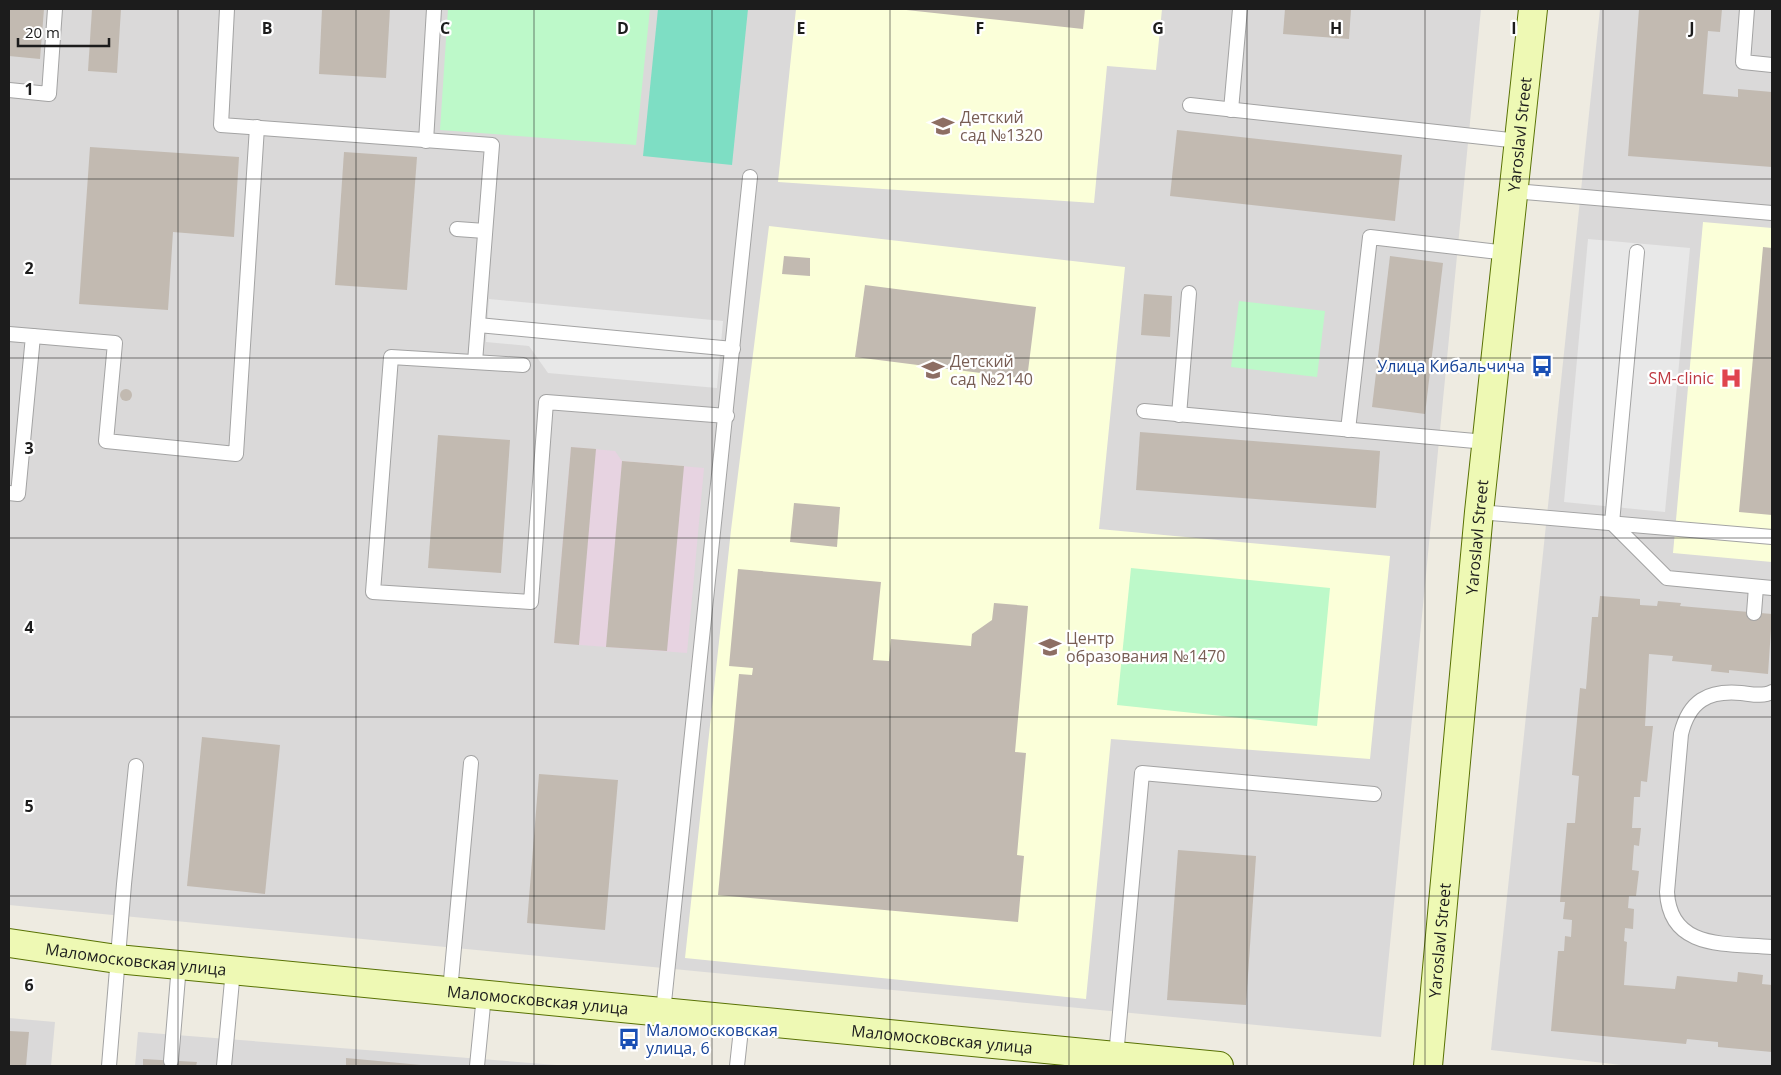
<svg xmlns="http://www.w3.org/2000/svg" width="1781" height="1075" font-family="'Open Sans',sans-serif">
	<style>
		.residential { fill: #dad9d9; fill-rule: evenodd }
		.industrial { fill: #e7d3e1 }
		.education { fill: #fbffd9 }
		.park { fill: #bdf9c9 }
		.pitch { fill: #7edec4 }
		.parking { fill: #e8e8e8 }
		.building { fill: #c2bab1 }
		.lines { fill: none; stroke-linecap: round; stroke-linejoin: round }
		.lane-casing { stroke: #a3a3a3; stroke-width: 16 }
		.secondary-casing { stroke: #597204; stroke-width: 30 }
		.lane { stroke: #fff; stroke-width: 14 }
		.secondary { stroke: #eef9b4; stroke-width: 28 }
		.grid { fill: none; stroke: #1c1c1c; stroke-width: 1; stroke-opacity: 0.55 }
		.labels { text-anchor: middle; stroke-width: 4.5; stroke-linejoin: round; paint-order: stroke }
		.education-label { font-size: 16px; fill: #785e54; stroke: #fff; text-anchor: start }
		.street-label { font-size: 16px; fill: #1c1c1c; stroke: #fff }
		.transit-label { font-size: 16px; fill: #164399; stroke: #fff; text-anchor: end }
		.health-label { font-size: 16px; fill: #be3a42; stroke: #fff; text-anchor: end }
		.grid-label { font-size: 16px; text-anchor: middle; font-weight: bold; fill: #1c1c1c; stroke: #fff; stroke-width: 4.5; stroke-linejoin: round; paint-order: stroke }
	</style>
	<rect width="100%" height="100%" fill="#eeebe1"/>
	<!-- residential -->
	<g class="residential">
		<path d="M9,9H1481L1381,1037L9,905ZM622,461L684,466L687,653Z"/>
		<path d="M1600,9H1772V1066H1630L1491,1050Z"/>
		<path d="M9,1018L55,1022L51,1066H9Z"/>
		<path d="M138,1032L569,1066H135Z"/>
	</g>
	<!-- industrial -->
	<path class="industrial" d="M571,447L615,451L622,461L704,468L687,653L554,643Z"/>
	<!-- education -->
	<g class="education">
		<path d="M796,9H1162L1156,70L1107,66L1094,203L778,182Z"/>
		<path d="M1703,222L1772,228V562L1673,553Z"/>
		<path d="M769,226L1125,267L1099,529L1390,556L1370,759L1111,739L1086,999L685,958L731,530Z"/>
	</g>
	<!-- park -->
	<g class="park">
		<path d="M448,9H650L636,145L440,130Z"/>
		<path d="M1239,301L1325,311L1317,377L1231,367Z"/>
		<path d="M1131,568L1330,588L1317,726L1117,705Z"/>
	</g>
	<!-- pitch -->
	<path class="pitch" d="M658,9H748L732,165L643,156Z"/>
	<!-- parking -->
	<g class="parking">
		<path d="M1588,239L1690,248L1665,512L1564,502Z"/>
		<path d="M489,299L723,321L717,388L548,373L529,346L486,342Z"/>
	</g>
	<!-- building -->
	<g class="building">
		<path d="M9,9H44L40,59L9,56Z"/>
		<path d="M92,9H121L117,73L88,71Z"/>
		<path d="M322,9H390L386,78L319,74Z"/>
		<path d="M897,9H1085L1083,29Z"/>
		<path d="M1285,9H1351L1349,39L1283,34Z"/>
		<path d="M1639,9H1722L1720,32L1708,31L1703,94L1738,97V89L1772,92V167L1628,156Z"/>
		<path d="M1177,130L1402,155L1395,221L1170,196Z"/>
		<path d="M90,147L239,157L234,237L173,232L168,310L79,304Z"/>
		<path d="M344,152L417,157L407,290L335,285Z"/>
		<path d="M1763,247L1772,248V515L1739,512Z"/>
		<path d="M784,256L810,258V276L782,274Z"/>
		<path d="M1390,256L1443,263L1425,414L1372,407Z"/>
		<path d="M865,285L1036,307L1027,379L855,357Z"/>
		<path d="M1144,294L1172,296L1170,337L1141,335Z"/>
		<circle cx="126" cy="395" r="6"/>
		<path d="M1140,432L1380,451L1376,508L1136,490Z"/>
		<path d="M438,435L510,440L501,573L428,568Z"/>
		<path d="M571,447L596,449L579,645L554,643Z"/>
		<path d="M622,461L684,466L667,651L606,647Z"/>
		<path d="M794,503L840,507L837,547L790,542Z"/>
		<path d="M738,569L881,582L873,660L889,661L891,639L971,646L972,634L992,620L994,603L1028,606L1015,752L1026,753L1017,855L1024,856L1018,922L718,895L739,674L752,675L753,668L729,666Z"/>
		<path d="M1600,596L1640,599V605L1657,606L1658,601L1681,603L1680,606L1772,614L1768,674L1729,670V673L1711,671L1712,665L1672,661L1673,656L1649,654L1645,726H1653L1647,782L1641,781L1640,797H1634L1632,828H1641L1639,846L1634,845L1632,870L1639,871L1636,896H1629L1628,908L1634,909L1633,929L1625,928L1624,941L1627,942L1624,985L1675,989L1677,976L1737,982L1738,972L1763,975L1762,984L1772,985V1052L1718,1047V1042L1687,1039L1686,1044L1551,1031L1558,951H1564L1565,936L1571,937L1572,920L1563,919L1565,902H1560L1567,823H1575L1579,776L1572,775L1580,688L1586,689L1592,617H1598Z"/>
		<path d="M202,737L280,745L265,894L187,886Z"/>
		<path d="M539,774L618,780L605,930L527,923Z"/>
		<path d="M1178,850L1256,856L1246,1005L1167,1000Z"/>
		<path d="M9,1031L29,1032L26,1066H9Z"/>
		<path d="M346,1058L421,1065V1066H346Z"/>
		<path d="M143,1059L197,1062L196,1066H143Z"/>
	</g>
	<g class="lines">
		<!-- lane casing -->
		<g class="lane-casing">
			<g id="lane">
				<path d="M227,9L221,125L492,145L475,362"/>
				<path d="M1747,9L1743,62L1772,65"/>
				<path d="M9,90L49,94L55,9"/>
				<path d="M1190,105L1519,141"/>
				<path d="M1231,110L1240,9"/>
				<path d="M426,141L434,9"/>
				<path d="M1514,191L1772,213"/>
				<path d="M457,229L485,231"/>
				<path d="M1637,252L1612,523L1667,578L1772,588"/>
				<path d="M478,325L733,349"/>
				<path d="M9,334L33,336L18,494L9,493"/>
				<path d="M33,336L115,343L106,441L236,454L257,127"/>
				<path d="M523,365L391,357L373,592L531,602L546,402L727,416"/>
				<path d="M1144,411L1486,442"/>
				<path d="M1179,415L1189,293"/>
				<path d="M1348,430L1370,237L1507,253"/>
				<path d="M1479,512L1772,537"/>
				<path d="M1754,613L1756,587"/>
				<path d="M1772,692C1763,697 1751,694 1741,693C1708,690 1689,701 1681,734L1667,892C1670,951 1728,943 1772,947"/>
				<path d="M450,991L471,763"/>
				<path d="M663,1012L750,177"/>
				<path d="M1116,1056L1142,773L1374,794"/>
				<path d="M171,1061L179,965"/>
				<path d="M109,1066L124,884L136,766"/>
				<path d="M224,1066L233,970"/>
				<path d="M477,1066L484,995"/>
				<path d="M737,1066L742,1020"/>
			</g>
		</g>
		<!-- secondary casing -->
		<g class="secondary-casing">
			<g id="secondary">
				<path id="s1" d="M9,943L117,959L1219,1066"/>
				<path id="s2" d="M1428,1066L1479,512L1533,9"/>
			</g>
		</g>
		<!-- lane -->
		<use href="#lane" class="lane"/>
		<!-- secondary -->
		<use href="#secondary" class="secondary"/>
	</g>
	<!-- grid -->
	<path class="grid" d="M178,9V1066M356,9V1066M534,9V1066M712,9V1066M890,9V1066M1069,9V1066M1247,9V1066M1425,9V1066M1603,9V1066M9,179H1772M9,358H1772M9,538H1772M9,717H1772M9,896H1772"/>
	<!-- icons -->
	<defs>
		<g id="school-bare" transform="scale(1.725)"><path d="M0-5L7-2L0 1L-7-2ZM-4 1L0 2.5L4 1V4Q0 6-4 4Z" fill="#8d6e63" stroke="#fff" stroke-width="2.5" paint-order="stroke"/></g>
		<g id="bus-bare" transform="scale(1.725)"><path d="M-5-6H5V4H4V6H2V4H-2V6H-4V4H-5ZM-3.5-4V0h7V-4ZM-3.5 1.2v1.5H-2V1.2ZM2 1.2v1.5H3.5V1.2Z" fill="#1a4fb4" stroke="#fff" stroke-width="2.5" paint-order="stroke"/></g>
		<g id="hospital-bare" transform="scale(1.725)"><path d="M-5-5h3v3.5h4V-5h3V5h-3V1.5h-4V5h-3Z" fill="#e0444e" stroke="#fff" stroke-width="2.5" paint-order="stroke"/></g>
	</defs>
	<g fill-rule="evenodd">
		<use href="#school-bare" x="943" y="126"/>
		<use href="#bus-bare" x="1542" y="366"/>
		<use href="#school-bare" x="933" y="370"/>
		<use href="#hospital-bare" x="1731" y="378"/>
		<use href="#school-bare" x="1050" y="647"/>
		<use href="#bus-bare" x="629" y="1039"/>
	</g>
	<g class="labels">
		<!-- education labels -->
		<g class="education-label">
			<text x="960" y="123">Детский<tspan x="960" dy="18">сад №1320</tspan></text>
			<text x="950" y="367">Детский<tspan x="950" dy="18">сад №2140</tspan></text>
			<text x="1066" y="644">Центр<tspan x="1066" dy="18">образования №1470</tspan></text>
		</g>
		<!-- street labels -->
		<g class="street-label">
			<text dy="6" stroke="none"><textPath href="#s2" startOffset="936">Yaroslavl Street</textPath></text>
			<text dy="6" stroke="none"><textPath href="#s2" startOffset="531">Yaroslavl Street</textPath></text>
			<text dy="6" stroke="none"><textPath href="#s2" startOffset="126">Yaroslavl Street</textPath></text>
			<text dy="6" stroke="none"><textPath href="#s1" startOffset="128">Маломосковская улица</textPath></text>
			<text dy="6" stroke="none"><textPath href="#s1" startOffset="532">Маломосковская улица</textPath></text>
			<text dy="6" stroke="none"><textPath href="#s1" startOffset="938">Маломосковская улица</textPath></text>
		</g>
		<!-- transit labels -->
		<g class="transit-label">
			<text x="1525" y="372">Улица Кибальчича</text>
			<text x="646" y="1036" text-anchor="start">Маломосковская<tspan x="646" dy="18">улица, 6</tspan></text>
		</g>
		<!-- health labels -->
		<g class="health-label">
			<text x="1714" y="384">SM-clinic</text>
		</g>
	</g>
	<g class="grid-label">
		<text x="267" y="34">B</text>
		<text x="445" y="34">C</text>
		<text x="623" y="34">D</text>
		<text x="801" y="34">E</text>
		<text x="980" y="34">F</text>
		<text x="1158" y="34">G</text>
		<text x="1336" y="34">H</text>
		<text x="1514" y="34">I</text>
		<text x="1692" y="34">J</text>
		<text x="29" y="95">1</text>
		<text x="29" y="274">2</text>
		<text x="29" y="454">3</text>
		<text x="29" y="633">4</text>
		<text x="29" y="812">5</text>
		<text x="29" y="991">6</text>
	</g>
	<!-- border -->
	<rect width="1781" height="1075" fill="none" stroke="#1c1c1c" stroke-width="20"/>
	<!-- scale -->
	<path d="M18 38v8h91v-8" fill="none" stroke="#1c1c1c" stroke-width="2.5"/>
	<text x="25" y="38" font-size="15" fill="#1c1c1c" stroke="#ffffff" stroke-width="4" paint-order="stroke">20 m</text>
</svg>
